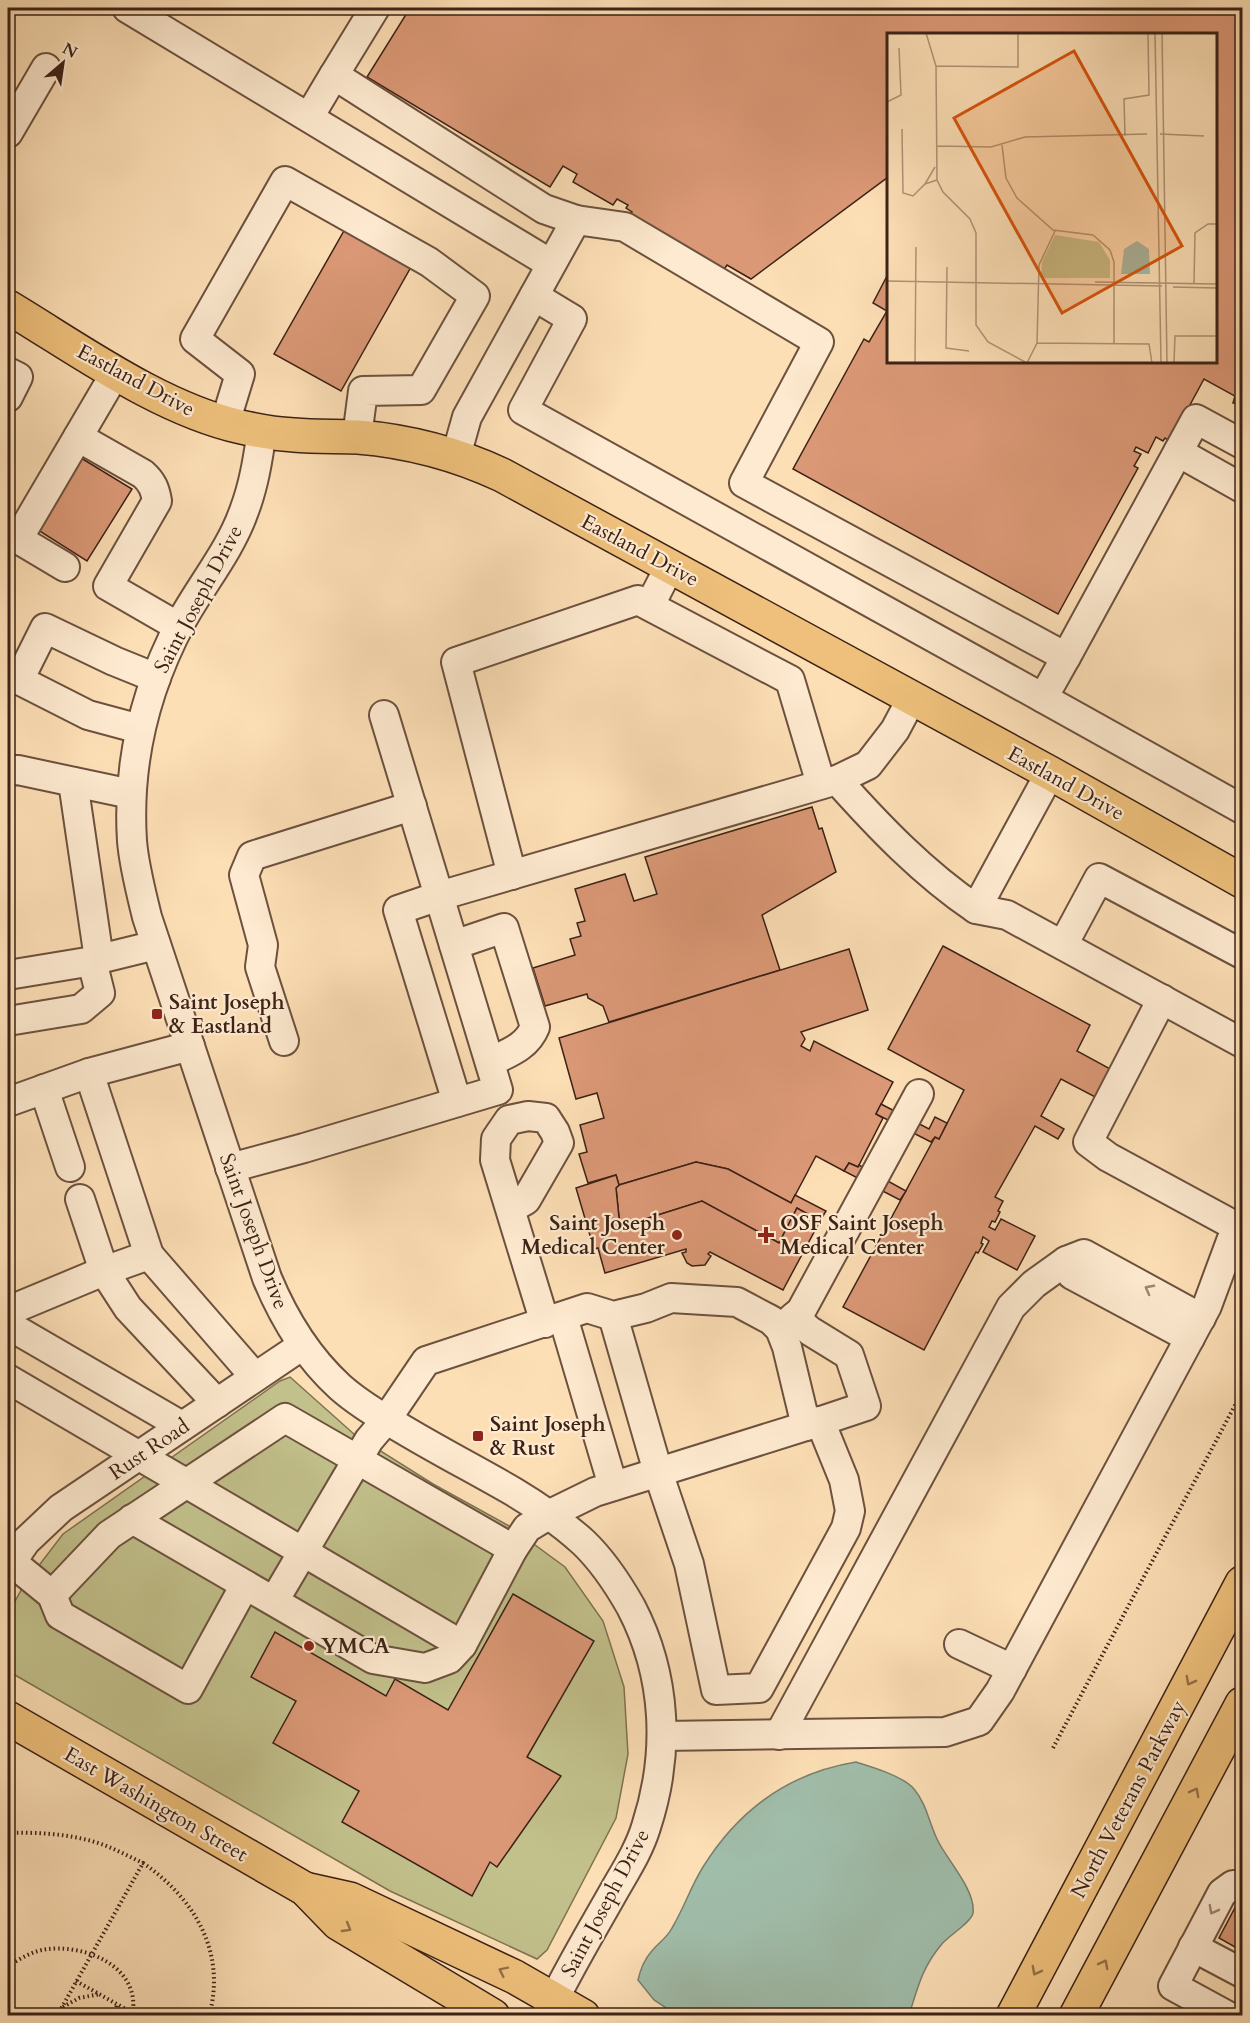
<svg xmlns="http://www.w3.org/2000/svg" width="1250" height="2023" font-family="Cardo,serif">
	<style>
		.green { fill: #c2c18c; stroke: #7f7251; stroke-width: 1.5 }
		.water { fill: #a0bdaa; stroke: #787f6f; stroke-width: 1.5 }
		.building { fill: #db9876; stroke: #3c2216; stroke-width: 1.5 }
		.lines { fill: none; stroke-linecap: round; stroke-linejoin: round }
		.minor-casing { stroke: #6c513e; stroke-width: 32 }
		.major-casing { stroke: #3c2216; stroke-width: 36 }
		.highway-casing { stroke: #3c2216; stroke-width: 36 }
		.path { stroke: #3c2216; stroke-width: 4; stroke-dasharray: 1.5 3; stroke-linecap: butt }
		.minor { stroke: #feead0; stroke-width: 28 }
		.major { stroke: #eec07b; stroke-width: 33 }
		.highway { stroke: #eec07b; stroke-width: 33 }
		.oneway { stroke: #9d8673 }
		.oneway2 { stroke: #957148 }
		.poi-dot { fill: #8f2418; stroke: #feead0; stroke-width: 2 }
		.labels { text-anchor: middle; stroke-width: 4.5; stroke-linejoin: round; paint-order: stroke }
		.street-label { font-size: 21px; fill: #3c2216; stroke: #feead0 }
		.poi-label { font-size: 21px; font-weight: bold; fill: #3c2216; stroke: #feead0; text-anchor: start }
		.inset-road { fill: none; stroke: #b09376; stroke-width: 1.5 }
		.view { fill: #d7540d; fill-opacity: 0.15; stroke: #d7540d; stroke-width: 3 }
		.inset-edge { fill: none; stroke: #3c2216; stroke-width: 3 }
	</style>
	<rect width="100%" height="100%" fill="#fddfb6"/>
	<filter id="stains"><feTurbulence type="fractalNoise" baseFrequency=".00333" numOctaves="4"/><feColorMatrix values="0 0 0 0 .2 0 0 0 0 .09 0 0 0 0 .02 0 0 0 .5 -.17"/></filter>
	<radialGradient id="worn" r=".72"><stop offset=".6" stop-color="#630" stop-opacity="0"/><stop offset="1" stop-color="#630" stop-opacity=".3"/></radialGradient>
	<!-- green -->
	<path class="green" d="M290,1377L355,1435L433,1484L509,1526L565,1567L603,1621L624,1687L628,1754L616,1818L547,1950L537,1959L390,1891L8,1671V1614L24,1585L63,1534L280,1381Z"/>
	<!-- water -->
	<path class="water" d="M856,1762C872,1767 903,1776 914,1789C926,1803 929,1822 937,1839C946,1859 976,1890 973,1913C972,1922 948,1936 941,1945C922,1968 918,1987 909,2015H677L654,2000L638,1980C640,1971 645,1959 651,1952C658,1943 667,1938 672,1928C684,1908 691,1886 703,1867C739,1809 789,1773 856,1762Z"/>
	<!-- building -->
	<g class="building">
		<path d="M410,8H764L771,11L773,8H789L793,10L795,8L800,10L803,8H1242V17L1235,32L1242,36V405L1233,403L1235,396L1204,379L1172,438L1169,437L1168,440L1165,438L1163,441L1156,437L1148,453L1136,447L1134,451L1141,454L1134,466L1138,468L1058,614L793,469L864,339L869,342L887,311L873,303L888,274V362H1216V34H888V177L751,279L727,265L723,271L630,215L632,212L626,208L628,205L617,199L613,205L573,182L577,174L563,166L550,187L367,77Z"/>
		<path d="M345,229L411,267L341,391L274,354Z"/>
		<path d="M81,458L132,489L87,561L38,530Z"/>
		<path d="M812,807L819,829L822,828L836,872L762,915L780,970L609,1022L603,1006L588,998L587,994L545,1006L533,968L575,955L570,939L581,936L577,923L585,921L575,889L625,874L634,901L657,894L645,857Z"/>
		<path d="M943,946L1090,1025L1077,1051L1114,1071L1099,1099L1061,1079L1041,1116L1064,1129L1058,1139L1035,1126L995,1197L1003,1201L998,1211L1000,1212L995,1222L992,1221L989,1227L995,1230L1001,1219L1035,1236L1017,1270L983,1252L989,1241L983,1237L981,1243L983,1244L978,1253L976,1252L924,1350L843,1307L935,1137L939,1139L964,1090L888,1049Z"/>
		<path d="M849,949L868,1010L801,1032L805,1039L801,1046L810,1051L814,1041L893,1082L876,1114L883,1118L858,1167L849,1163L844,1171L816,1156L791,1203L728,1169L696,1162L619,1185L616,1175L588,1183L579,1154L587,1152L580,1125L604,1118L597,1093L576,1099L559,1038Z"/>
		<path d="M881,1104L929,1129L935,1117L947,1123L939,1139L935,1137L931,1142L876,1114Z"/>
		<path d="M696,1162L728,1169L791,1203L795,1195L826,1211L820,1221L797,1208L779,1243L702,1201L620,1227L616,1188L619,1185Z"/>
		<path d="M849,1163L858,1167L859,1165L906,1191L900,1200L844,1171Z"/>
		<path d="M616,1175L619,1185L616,1188L620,1227L702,1201L779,1243L797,1208L820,1221L783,1290L710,1252L708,1254L711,1256L705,1265L692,1266L687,1263L682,1253L686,1252V1249L605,1273L598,1248L594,1249L576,1188Z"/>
		<path d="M513,1594L594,1641L527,1757L561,1776L497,1867L490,1862L472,1896L342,1822L359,1791L273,1743L296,1701L251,1677L275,1632L386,1696L395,1679L448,1710Z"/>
		<path d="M1238,1902L1242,1904V1951L1219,1938Z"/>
	</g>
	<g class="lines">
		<!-- minor casing -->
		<g class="minor-casing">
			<g id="minor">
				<path d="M127,8L551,264"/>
				<path d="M375,8L334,75L544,209L576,220"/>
				<path d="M309,117L334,75"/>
				<path d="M8,133L46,68"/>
				<path d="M534,296L572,319L523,410L1043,698"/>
				<path d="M8,372L18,377L8,397"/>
				<path d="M225,423L240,374L195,339L285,181L429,262L475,296L421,390L363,391L357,437"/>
				<path d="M262,431C258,458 254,485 244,511C230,551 201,585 181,622C145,690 127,763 132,841C134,866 141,892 147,917L267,1278C284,1319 307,1357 340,1387C358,1403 378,1415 399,1427C437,1450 476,1470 514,1492C539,1507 562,1523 583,1542C603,1561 618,1584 631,1607C667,1676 670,1754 646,1827C639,1850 626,1870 614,1891C591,1932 566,1973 546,2016"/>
				<path d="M78,437L143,474C152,482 155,489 157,501L108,586L179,627"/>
				<path d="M1178,452L1242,488"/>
				<path d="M456,456L467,417L576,220L625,227L819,342L744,483L1066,657L1196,419L1242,444"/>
				<path d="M65,567L18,539L116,372"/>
				<path d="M650,605L670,566"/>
				<path d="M1066,657L1043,698L1242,809"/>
				<path d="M8,680H19L88,715L140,729"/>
				<path d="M19,680L45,628L114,661L156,678"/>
				<path d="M8,771L18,770L131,794"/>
				<path d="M1050,773L976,909L1007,915L1242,1043"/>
				<path d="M837,780C879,827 923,873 976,909"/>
				<path d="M73,782L99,959"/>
				<path d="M512,875L456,662L638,600L790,680L821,784"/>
				<path d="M454,945L504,928L535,1027C527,1047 508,1053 490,1062"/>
				<path d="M1063,945L1099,878L1242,954"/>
				<path d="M8,975L87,962L156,945"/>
				<path d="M1162,999L1088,1142L1108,1157L1239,1228"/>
				<path d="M8,1021L81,1009L100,993L92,961"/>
				<path d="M284,1041L260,967L263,945L244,875L252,856L412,806"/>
				<path d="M89,1073L149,1255L255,1377"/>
				<path d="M44,1089L70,1167"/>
				<path d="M8,1102L89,1073L190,1046"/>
				<path d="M457,1102L398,910L439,896L837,780L868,765L895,730L912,698"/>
				<path d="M230,1168L304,1148L498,1090L384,715"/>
				<path d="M80,1199L104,1271L128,1308L217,1403"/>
				<path d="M510,1209L526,1200L559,1143L555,1132L546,1118L528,1116L509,1120L496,1139L495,1160L545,1323"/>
				<path d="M8,1311L104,1271L149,1255"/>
				<path d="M613,1316L658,1472L689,1564L716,1690L759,1688L846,1528L850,1511L844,1480L820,1421"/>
				<path d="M563,1317L613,1486"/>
				<path d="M794,1317L810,1331L849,1355L866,1406L806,1426"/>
				<path d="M8,1325L182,1426"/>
				<path d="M780,1329L801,1311L919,1094"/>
				<path d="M1190,1338L1072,1275L1066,1261L1084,1254L1201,1318"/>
				<path d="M8,1379L462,1645"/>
				<path d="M132,1519L373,1659L425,1668L449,1659L462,1645L513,1549L527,1528L550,1514L595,1492L806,1426L787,1347L780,1329L771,1320L737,1302L671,1298L646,1308L613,1316L587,1308L426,1361L386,1420L369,1440L274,1601"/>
				<path d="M8,1559L52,1595L60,1615L188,1689L245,1585"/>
				<path d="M8,1567L26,1541L61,1508L303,1345"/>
				<path d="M52,1595L109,1535L285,1418L513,1549"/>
				<path d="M959,1644L1012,1669"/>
				<path d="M779,1735L1011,1307L1034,1284L1066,1261"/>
				<path d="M662,1736L945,1732L979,1721L1000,1691L1207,1306L1231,1241L1242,1222"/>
				<path d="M1193,1947L1242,1973"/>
				<path d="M1228,2016L1173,1986L1222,1893L1233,1885L1242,1886"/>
			</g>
		</g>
		<!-- major casing -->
		<g class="major-casing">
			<g id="major">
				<path d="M8,307C78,349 160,409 241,427C258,431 276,434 294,435C315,437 337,436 358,437C407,441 457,454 502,475L1050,773L1242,881"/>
				<path d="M8,1718L305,1889L338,1923L493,2016"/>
				<path d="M305,1889L350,1899L515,1977L583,2016"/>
			</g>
		</g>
		<!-- highway casing -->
		<g class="highway-casing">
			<g id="highway">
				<path d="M1013,2016L1242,1583"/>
				<path d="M1076,2016L1242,1704"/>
			</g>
		</g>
		<!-- path -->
		<g class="path">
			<path d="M1053,1748L1242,1392"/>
			<path d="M8,1833C39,1832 74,1834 104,1845C117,1850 130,1857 143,1863"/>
			<path d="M8,1966C18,1960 29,1953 42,1950C82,1942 143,1966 132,2016"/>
			<path d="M76,1981L138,2016"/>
			<path d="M63,2007L79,1998L100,1994"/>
			<path d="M57,2016L143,1863C194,1898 227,1952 209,2016"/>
			<path d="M89,2016L97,2012L103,2016"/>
			<path d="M115,2016L117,2003"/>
		</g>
		<!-- minor -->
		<use href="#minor" class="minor"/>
		<!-- major -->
		<use href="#major" class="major"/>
		<!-- highway -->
		<use href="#highway" class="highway"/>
	</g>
	<!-- one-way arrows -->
	<defs><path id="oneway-chevron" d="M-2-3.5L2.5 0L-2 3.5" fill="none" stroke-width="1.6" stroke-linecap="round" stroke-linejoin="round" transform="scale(1.5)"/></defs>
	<g class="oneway">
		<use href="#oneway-chevron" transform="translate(1149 1289) rotate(-152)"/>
		<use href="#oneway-chevron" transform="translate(1213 1910) rotate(118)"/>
	</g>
	<g class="oneway2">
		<use href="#oneway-chevron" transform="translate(1190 1681) rotate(118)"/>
		<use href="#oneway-chevron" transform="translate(1195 1792) rotate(-62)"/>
		<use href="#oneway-chevron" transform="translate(347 1928) rotate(31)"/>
		<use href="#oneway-chevron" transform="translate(1104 1964) rotate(-62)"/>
		<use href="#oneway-chevron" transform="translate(503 1971) rotate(-154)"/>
		<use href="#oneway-chevron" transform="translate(1036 1971) rotate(118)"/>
	</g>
	<!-- markers -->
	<g class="poi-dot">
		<rect x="151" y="1008" width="12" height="12" rx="3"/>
		<circle cx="677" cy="1235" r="6"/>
		<path d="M763 1226h6v6h6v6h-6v6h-6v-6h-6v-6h6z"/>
		<rect x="472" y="1430" width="12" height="12" rx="3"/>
		<circle cx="309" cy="1646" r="6"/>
	</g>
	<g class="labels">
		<!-- street labels -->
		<g class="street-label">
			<text transform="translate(136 380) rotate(28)" y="7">Eastland Drive</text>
			<text transform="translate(640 550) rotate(28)" y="7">Eastland Drive</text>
			<text transform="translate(198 599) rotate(-62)" y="7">Saint Joseph Drive</text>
			<text transform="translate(1066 783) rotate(29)" y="7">Eastland Drive</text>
			<text transform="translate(254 1231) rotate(70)" y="7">Saint Joseph Drive</text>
			<text transform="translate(149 1449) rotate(-34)" y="7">Rust Road</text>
			<text transform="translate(1128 1799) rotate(-62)" y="7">North Veterans Parkway</text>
			<text transform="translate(156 1804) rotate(30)" y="7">East Washington Street</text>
			<text transform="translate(605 1903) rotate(-62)" y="7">Saint Joseph Drive</text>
		</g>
		<!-- poi labels -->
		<g class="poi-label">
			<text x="169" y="1009">Saint Joseph<tspan x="169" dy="24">&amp; Eastland</tspan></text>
			<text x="665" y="1230" text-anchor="end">Saint Joseph<tspan x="665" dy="24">Medical Center</tspan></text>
			<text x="780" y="1230">OSF Saint Joseph<tspan x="780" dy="24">Medical Center</tspan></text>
			<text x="490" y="1431">Saint Joseph<tspan x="490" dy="24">&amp; Rust</tspan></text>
			<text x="321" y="1653">YMCA</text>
		</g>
	</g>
	<!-- overview -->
	<g transform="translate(887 33)">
		<rect width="330" height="330" fill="#fddfb6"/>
		<path d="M168,202L212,209L223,227V245H154L155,229Z" fill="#c2c18c"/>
		<path d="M250,208L262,216L263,241H234L237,216Z" fill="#a0bdaa"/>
		<path class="inset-road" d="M39,0L49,33L50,147L56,159L83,186L89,200V292L101,309L140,330M268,0L274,330M275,0L280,330M49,33L131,34V0M0,69L14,62L12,15M15,96L16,160L26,163L38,151L50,147M273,101L317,103M238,103L237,66L262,62L261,0M115,112L119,145L130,165L166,197L206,202L223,217L227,229V311M50,113L104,114L138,104L260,101M38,151L48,134M60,234L59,315L82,318M0,248L275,253M208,249L329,251M307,250L308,200L321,191H330M286,254L330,255M150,310L262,311L265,330M28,330L29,214M140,330L150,310L152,232L168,198M287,330L288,303H330"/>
		<path class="view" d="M187,18L295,213L175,280L67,85Z"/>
		<rect width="330" height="330" class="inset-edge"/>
	</g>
	<!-- margin -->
	<rect width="1250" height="2023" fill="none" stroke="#fddfb6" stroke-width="30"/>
	<rect x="9" y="9" width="1232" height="2005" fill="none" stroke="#3c2216" stroke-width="3"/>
	<rect x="15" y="15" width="1220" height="1993" fill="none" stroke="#3c2216" stroke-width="1.5"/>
	<!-- north arrow -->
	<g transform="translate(63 63) rotate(29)" stroke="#feead0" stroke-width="4.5" paint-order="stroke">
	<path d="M0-4.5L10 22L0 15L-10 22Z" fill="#3c2216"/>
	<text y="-9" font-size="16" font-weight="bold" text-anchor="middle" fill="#3c2216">N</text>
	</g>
	<rect width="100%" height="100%" filter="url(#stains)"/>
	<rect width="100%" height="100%" fill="url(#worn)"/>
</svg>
